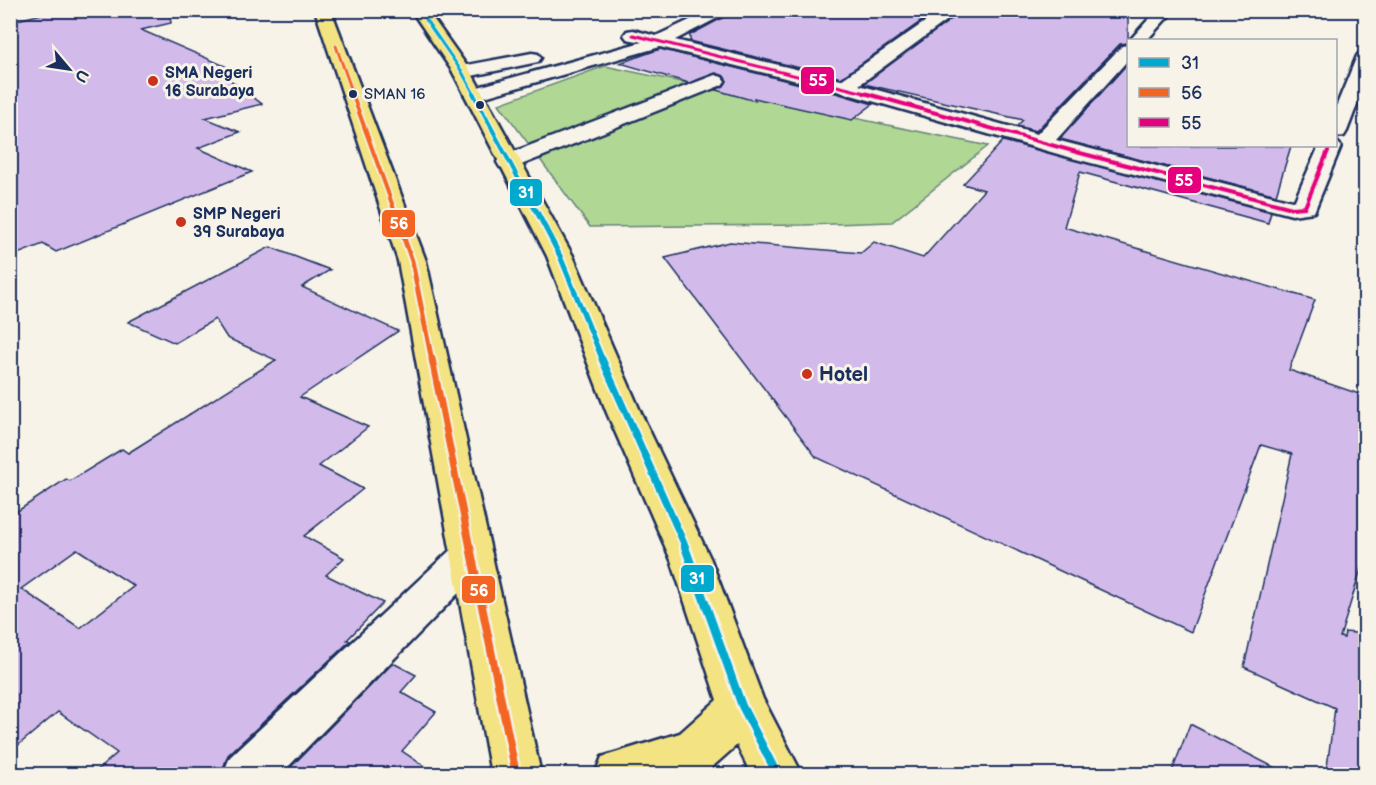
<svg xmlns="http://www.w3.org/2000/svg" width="1376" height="785" font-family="'Balsamiq Sans',sans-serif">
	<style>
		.green { fill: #b0d794; stroke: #668379; stroke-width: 1.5 }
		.building { fill: #d2bbeb; stroke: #1b2f5e; stroke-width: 1.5; fill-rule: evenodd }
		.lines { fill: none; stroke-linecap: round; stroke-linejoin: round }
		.minor-casing { stroke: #1b2f5e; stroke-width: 5 }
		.primary-casing { stroke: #1b2f5e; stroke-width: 5 }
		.minor { fill: #f7f3e8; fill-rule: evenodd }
		.primary { fill: #f4e382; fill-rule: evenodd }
		.bus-1-far4-casing { stroke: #f7f3e8; stroke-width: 5 }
		.bus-1-far3-casing { stroke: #f7f3e8; stroke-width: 7 }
		.bus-1-far2-casing { stroke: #f7f3e8; stroke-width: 9 }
		.bus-1-far1-casing { stroke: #f7f3e8; stroke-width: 11 }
		.bus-1-casing { stroke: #f7f3e8; stroke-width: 13 }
		.bus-2-far4-casing { stroke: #f7f3e8; stroke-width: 5 }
		.bus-2-far3-casing { stroke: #f7f3e8; stroke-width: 7 }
		.bus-2-far2-casing { stroke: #f7f3e8; stroke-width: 9 }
		.bus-2-far1-casing { stroke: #f7f3e8; stroke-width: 11 }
		.bus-2-casing { stroke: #f7f3e8; stroke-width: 13 }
		.bus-3-far1-casing { stroke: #f7f3e8; stroke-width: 5 }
		.bus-3-casing { stroke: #f7f3e8; stroke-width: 7 }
		.bus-1-far4 { stroke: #00a9ce; stroke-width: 3 }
		.bus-1-far3 { stroke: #00a9ce; stroke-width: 4 }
		.bus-1-far2 { stroke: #00a9ce; stroke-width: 5 }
		.bus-1-far1 { stroke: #00a9ce; stroke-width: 7 }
		.bus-1 { stroke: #00a9ce; stroke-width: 8 }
		.bus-2-far4 { stroke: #f26522; stroke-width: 3 }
		.bus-2-far3 { stroke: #f26522; stroke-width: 4 }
		.bus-2-far2 { stroke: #f26522; stroke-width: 5 }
		.bus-2-far1 { stroke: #f26522; stroke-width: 7 }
		.bus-2 { stroke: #f26522; stroke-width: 8 }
		.bus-3-far1 { stroke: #e5007d; stroke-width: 3 }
		.bus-3 { stroke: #e5007d; stroke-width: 4 }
		.poi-dot { fill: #c8321e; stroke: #f7f3e8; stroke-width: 2 }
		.bus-dot { fill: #1b2f5e; stroke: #f7f3e8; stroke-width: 2 }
		.labels { text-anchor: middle; stroke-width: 6; stroke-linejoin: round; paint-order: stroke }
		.far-bus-label { font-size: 15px; fill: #1b2f5e; stroke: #f7f3e8; text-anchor: start }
		.far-poi-label { font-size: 16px; font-weight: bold; fill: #1b2f5e; stroke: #f7f3e8; text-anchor: start }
		.poi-label { font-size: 20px; font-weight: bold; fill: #1b2f5e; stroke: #f7f3e8; text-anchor: start }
		.line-badge { stroke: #f7f3e8; stroke-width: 2 }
		.badge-label { font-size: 16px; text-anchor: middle; font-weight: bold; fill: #fff }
	</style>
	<rect width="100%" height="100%" fill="#f7f3e8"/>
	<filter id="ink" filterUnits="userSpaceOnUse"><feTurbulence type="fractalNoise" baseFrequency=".0167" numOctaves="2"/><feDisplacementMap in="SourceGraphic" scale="12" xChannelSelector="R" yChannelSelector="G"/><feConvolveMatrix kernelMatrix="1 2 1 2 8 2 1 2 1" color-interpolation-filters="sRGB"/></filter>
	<g filter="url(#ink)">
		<!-- green -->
		<path class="green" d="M605,66L988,146L892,222L804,225L590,227L499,104Z"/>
		<!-- building -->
		<g class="building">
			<path d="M57,10H169L171,23L141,30L239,72L225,76L262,104L205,118L240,132L198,148L252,172L56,252L43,244L10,257V22Z"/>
			<path d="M737,10H937L841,78L690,41V35Z"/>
			<path d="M963,10H1128V43L1120,44L1036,131L1017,126L1023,120L864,84Z"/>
			<path d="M660,49L836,93L873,104L852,120L754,98L755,101L716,90L724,86L727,81L724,76L716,73L689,83L620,63Z"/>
			<path d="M1128,63V146H1291L1276,195L1060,139Z"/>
			<path d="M1003,141L1271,212L1268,223L1080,172L1064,227L1315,300L1289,370L1365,396V556L1340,637L1344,638L1345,632L1365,634V774H1326L1335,708L1244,667L1292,454L1261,445L1191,632L816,457L665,258L730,242L861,253L874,242L923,258L984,190L963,184Z"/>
			<path d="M270,247L330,270L302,287L398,331L300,397L368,427L319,466L363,489L304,536L344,558L326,575L383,603L347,640L350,641L228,755L221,774H93L117,753L58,712L10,752V516L66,479L70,481L122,449L128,453L276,360L227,338L215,319L175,343L128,322ZM77,549L134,586L80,628L21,589Z"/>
			<path d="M393,663L416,675L401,692L436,712L402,751L436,774H284Z"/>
			<path d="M1190,724L1287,774H1171Z"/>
		</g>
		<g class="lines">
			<!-- minor casing -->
			<g class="minor-casing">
				<g id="minor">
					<path d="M711,10H733L675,40L841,80L942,10H961L859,85L1037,134L1122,46L1128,45V60L1056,140L1292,201L1295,200L1319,146H1336V141L1341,146L1314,212L1292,215L1072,158L837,91L660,47L474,100L467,98L464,94L467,90L642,42L627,39L624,35L627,31L633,30L656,36Z"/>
					<path d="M1157,10H1174L1147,40H1130Z"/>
					<path d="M1366,51V81L1347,131L1344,136L1336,137V107L1357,56L1360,52Z"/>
					<path d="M532,53L538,54L541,58L538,62L462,78L455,76L453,72L455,68L462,66Z"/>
					<path d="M715,75L722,77L725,81L722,85L516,167L508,169L500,167L497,162L500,157Z"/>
					<path d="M472,539L486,543L492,554L486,565L281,774H223L230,757L458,543Z"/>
				</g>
			</g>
			<!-- primary casing -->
			<g class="primary-casing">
				<g id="primary">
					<path d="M315,10H331L426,261L541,774H491L398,261Z"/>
					<path d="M411,10H427L471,72L573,256L641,413L711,560L763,699L802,774H751L737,745L711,768L695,774H595L602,757L680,733L717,700L671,560L607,413L547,256L453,72Z"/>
				</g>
			</g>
			<!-- minor -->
			<use href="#minor" class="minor"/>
			<!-- primary -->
			<use href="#primary" class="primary"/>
			<!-- bus-1-far4 casing -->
			<g class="bus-1-far4-casing">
				<path id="bus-1-far4" d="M419,10L462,72L474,94"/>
			</g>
			<!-- bus-1-far3 casing -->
			<g class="bus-1-far3-casing">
				<path id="bus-1-far3" d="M473,93L536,212"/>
			</g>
			<!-- bus-1-far2 casing -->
			<g class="bus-1-far2-casing">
				<path id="bus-1-far2" d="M536,210L560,256L603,361"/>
			</g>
			<!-- bus-1-far1 casing -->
			<g class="bus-1-far1-casing">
				<path id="bus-1-far1" d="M602,359L686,548"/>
			</g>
			<!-- bus-1 casing -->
			<g class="bus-1-casing">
				<path id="bus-1" d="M685,547L742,706L777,774"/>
			</g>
			<!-- bus-2-far4 casing -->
			<g class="bus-2-far4-casing">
				<path id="bus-2-far4" d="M336,46L353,94"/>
			</g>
			<!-- bus-2-far3 casing -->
			<g class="bus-2-far3-casing">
				<path id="bus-2-far3" d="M352,93L395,212"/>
			</g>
			<!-- bus-2-far2 casing -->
			<g class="bus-2-far2-casing">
				<path id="bus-2-far2" d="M394,210L412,261L432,361"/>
			</g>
			<!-- bus-2-far1 casing -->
			<g class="bus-2-far1-casing">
				<path id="bus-2-far1" d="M432,359L470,548"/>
			</g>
			<!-- bus-2 casing -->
			<g class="bus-2-casing">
				<path id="bus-2" d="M470,547L516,774"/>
			</g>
			<!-- bus-3-far1 casing -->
			<g class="bus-3-far1-casing">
				<path id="bus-3-far1" d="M633,35L869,94"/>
			</g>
			<!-- bus-3 casing -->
			<g class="bus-3-casing">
				<path id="bus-3" d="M864,93L1080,153L1292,208L1305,207L1330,146"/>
			</g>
			<!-- bus-1-far4 -->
			<use href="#bus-1-far4" class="bus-1-far4"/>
			<!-- bus-1-far3 -->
			<use href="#bus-1-far3" class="bus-1-far3"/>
			<!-- bus-1-far2 -->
			<use href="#bus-1-far2" class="bus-1-far2"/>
			<!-- bus-1-far1 -->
			<use href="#bus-1-far1" class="bus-1-far1"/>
			<!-- bus-1 -->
			<use href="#bus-1" class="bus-1"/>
			<!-- bus-2-far4 -->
			<use href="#bus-2-far4" class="bus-2-far4"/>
			<!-- bus-2-far3 -->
			<use href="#bus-2-far3" class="bus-2-far3"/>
			<!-- bus-2-far2 -->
			<use href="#bus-2-far2" class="bus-2-far2"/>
			<!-- bus-2-far1 -->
			<use href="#bus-2-far1" class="bus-2-far1"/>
			<!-- bus-2 -->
			<use href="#bus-2" class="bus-2"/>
			<!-- bus-3-far1 -->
			<use href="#bus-3-far1" class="bus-3-far1"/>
			<!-- bus-3 -->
			<use href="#bus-3" class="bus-3"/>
		</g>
	</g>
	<!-- markers -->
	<g class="poi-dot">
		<circle cx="153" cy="81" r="6"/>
		<circle cx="181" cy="222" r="6"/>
		<circle cx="807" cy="374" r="6"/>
	</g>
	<g class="bus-dot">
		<circle cx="353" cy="94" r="5"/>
		<circle cx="480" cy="105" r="5"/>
	</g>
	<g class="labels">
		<!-- far-bus labels -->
		<g class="far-bus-label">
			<text x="364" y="99">SMAN 16</text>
		</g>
		<!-- far-poi labels -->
		<g class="far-poi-label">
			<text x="165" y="78">SMA Negeri<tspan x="165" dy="18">16 Surabaya</tspan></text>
			<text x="193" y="219">SMP Negeri<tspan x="193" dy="18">39 Surabaya</tspan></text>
		</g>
		<!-- poi labels -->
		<g class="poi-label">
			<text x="819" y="381">Hotel</text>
		</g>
	</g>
	<g class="line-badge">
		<rect x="800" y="66" width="35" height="29" rx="6" fill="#e5007d"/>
		<rect x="1167" y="166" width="35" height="28" rx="6" fill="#e5007d"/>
		<rect x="509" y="178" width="34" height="29" rx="6" fill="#00a9ce"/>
		<rect x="381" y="209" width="35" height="29" rx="6" fill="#f26522"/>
		<rect x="680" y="564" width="35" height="29" rx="6" fill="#00a9ce"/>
		<rect x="461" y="575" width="35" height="29" rx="6" fill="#f26522"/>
	</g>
	<g class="badge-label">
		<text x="818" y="86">55</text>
		<text x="1184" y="186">55</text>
		<text x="526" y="198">31</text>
		<text x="399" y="229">56</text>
		<text x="697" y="584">31</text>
		<text x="479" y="596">56</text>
	</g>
	<!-- margin -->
	<rect width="1376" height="785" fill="none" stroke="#f7f3e8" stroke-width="36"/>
	<rect x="18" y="18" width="1340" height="749" fill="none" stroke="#1b2f5e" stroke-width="2" filter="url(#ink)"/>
	<!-- legend -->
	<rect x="1127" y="39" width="210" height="108" fill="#f7f3e8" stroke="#9fa5b1" stroke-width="1.5"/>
	<rect x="1139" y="58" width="30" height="9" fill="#00a9ce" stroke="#9fa5b1" stroke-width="1.5"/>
	<text x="1181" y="69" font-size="18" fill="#1b2f5e">31</text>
	<rect x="1139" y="88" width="30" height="9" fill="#f26522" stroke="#9fa5b1" stroke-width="1.5"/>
	<text x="1181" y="99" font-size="18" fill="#1b2f5e">56</text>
	<rect x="1139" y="118" width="30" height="9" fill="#e5007d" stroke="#9fa5b1" stroke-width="1.5"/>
	<text x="1181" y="129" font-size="18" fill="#1b2f5e">55</text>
	<!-- north arrow -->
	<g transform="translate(69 69) rotate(119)" stroke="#f7f3e8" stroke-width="4.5" paint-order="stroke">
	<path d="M0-4.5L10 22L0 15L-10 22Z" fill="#1b2f5e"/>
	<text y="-9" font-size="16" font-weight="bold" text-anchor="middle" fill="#1b2f5e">U</text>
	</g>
</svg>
